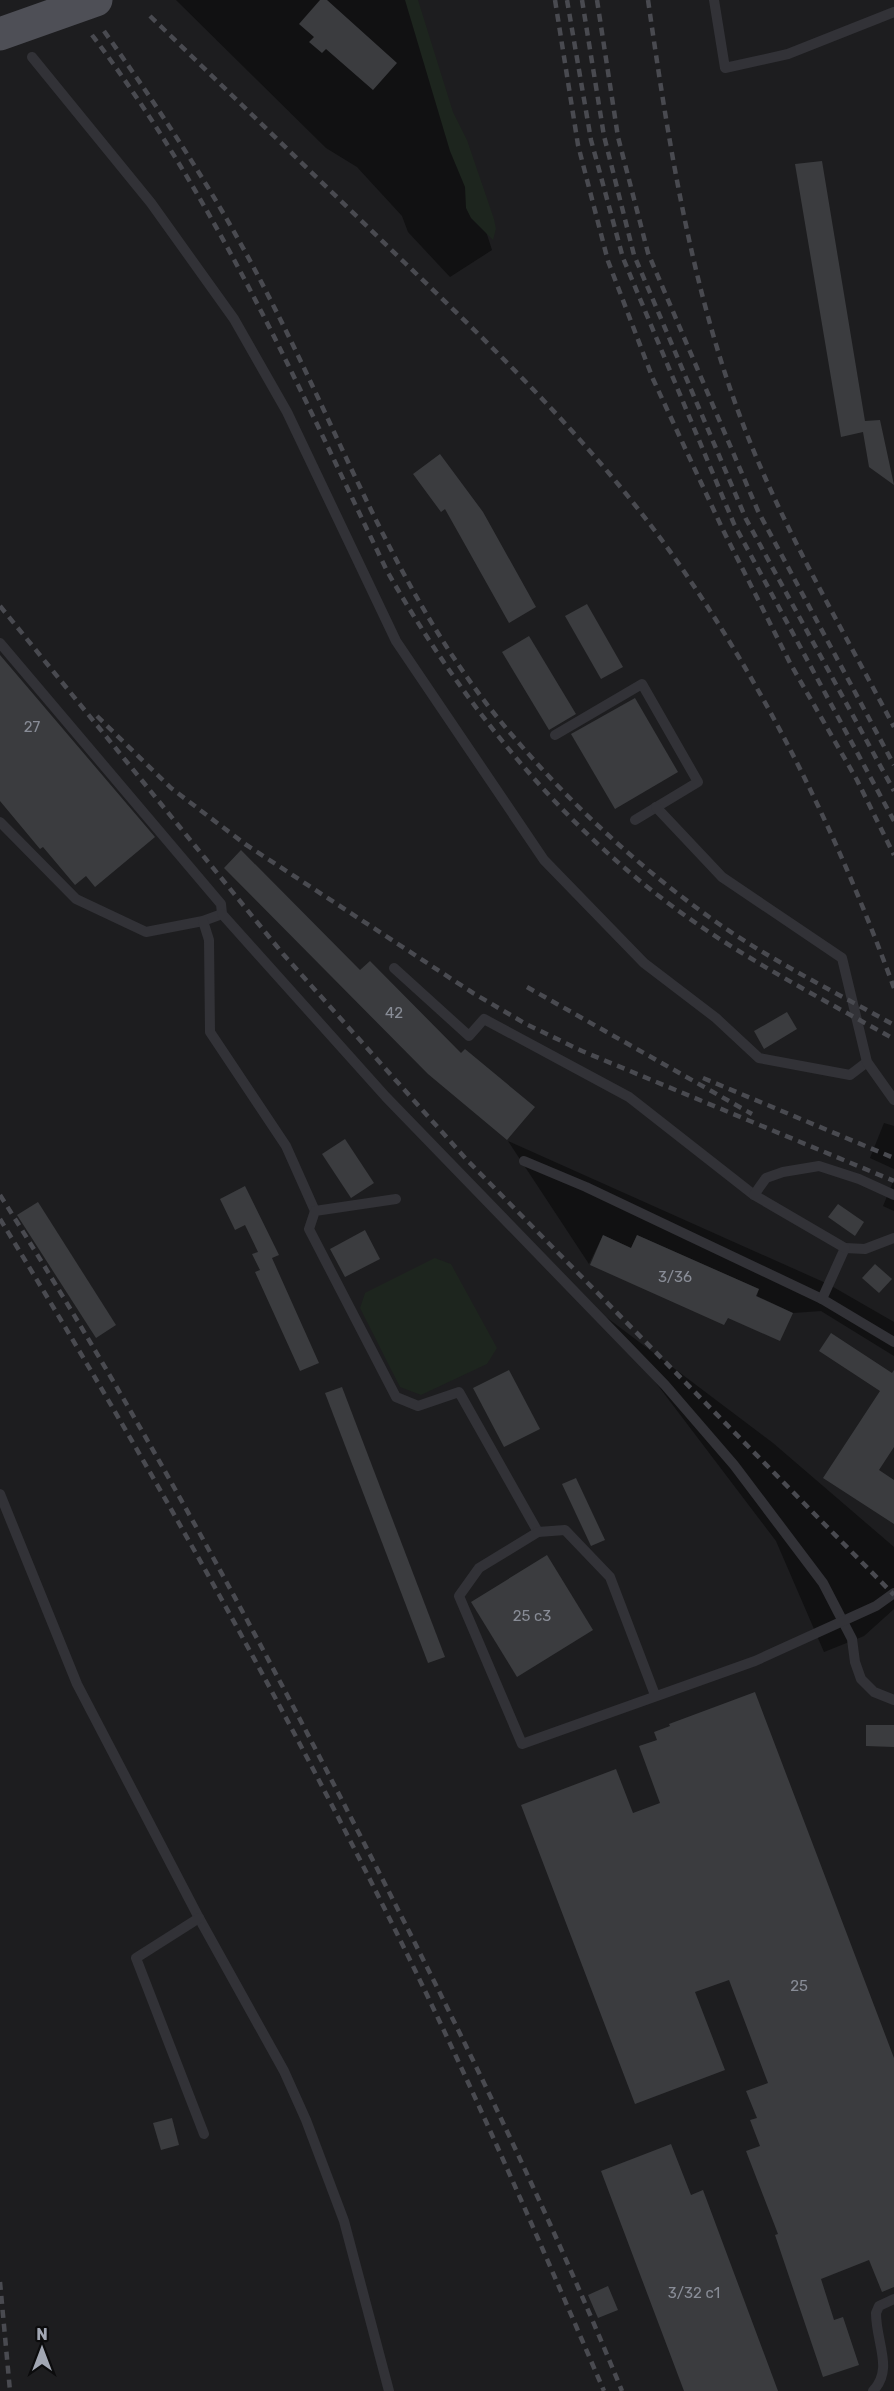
<svg xmlns="http://www.w3.org/2000/svg" width="894" height="2391" font-family="Rubik,sans-serif">
	<style>
		.built { fill: #1d1d1f }
		.green { fill: #1d251e }
		.building { fill: #3b3c3f }
		.lines { fill: none; stroke-linecap: round; stroke-linejoin: round }
		.lane { stroke: #323237; stroke-width: 10 }
		.primary { stroke: #4e4f56; stroke-width: 33 }
		.rail { stroke: #494a50; stroke-width: 4.5; stroke-dasharray: 8 6; stroke-linecap: butt }
		.labels { text-anchor: middle; stroke-width: 4.5; stroke-linejoin: round; paint-order: stroke }
		.number-label { font-size: 15px; fill: #888c96 }
	</style>
	<rect width="100%" height="100%" fill="#111112"/>
	<!-- built -->
	<path class="built" d="M0,0H176L326,148L357,167L402,216L408,232L450,277L492,250L411,0H894V1126L884,1123L870,1158L894,1169V1180L883,1206L894,1211V1322L828,1284L508,1141L589,1264L603,1235L631,1248L637,1235L759,1289L757,1296L793,1313L821,1311L894,1356V1547L773,1443L606,1317L776,1541L824,1652L864,1636L894,1609V2391H0Z"/>
	<!-- green -->
	<g class="green">
		<path d="M405,0H418L453,112L467,140L494,219L496,229L493,240L471,218L466,208L465,187L450,151Z"/>
		<path d="M435,1258L451,1264L497,1348L487,1364L421,1395L400,1387L360,1308L365,1293Z"/>
	</g>
	<!-- building -->
	<g class="building">
		<path d="M320,0H327L397,63L373,90L326,49L322,53L309,42L314,37L299,24Z"/>
		<path d="M822,161L865,421L880,420L894,485L869,467L863,432L841,437L795,164Z"/>
		<path d="M440,454L483,512L536,607L509,623L445,509L441,512L413,474Z"/>
		<path d="M587,604L623,667L601,679L565,616Z"/>
		<path d="M529,636L576,714L549,730L502,652Z"/>
		<path d="M0,655L155,837L95,887L86,876L75,885L43,847L40,849L0,801Z"/>
		<path d="M635,698L678,772L615,809L571,734Z"/>
		<path d="M241,850L360,970L370,961L461,1053L465,1049L535,1107L507,1140L428,1074L224,868Z"/>
		<path d="M787,1012L797,1029L764,1049L754,1031Z"/>
		<path d="M345,1139L374,1183L351,1198L322,1154Z"/>
		<path d="M245,1186L279,1255L272,1258L319,1363L300,1371L255,1272L260,1270L252,1254L258,1252L245,1225L235,1230L220,1199Z"/>
		<path d="M38,1202L116,1325L96,1338L17,1215Z"/>
		<path d="M838,1204L864,1222L855,1236L828,1217Z"/>
		<path d="M365,1230L380,1259L345,1277L330,1249Z"/>
		<path d="M603,1235L631,1248L637,1235L759,1289L756,1296L793,1313L780,1341L728,1318L724,1325L590,1265Z"/>
		<path d="M875,1264L892,1279L879,1293L862,1278Z"/>
		<path d="M831,1333L892,1373L894,1370V1447L879,1470L894,1480V1524L823,1478L880,1391L819,1351Z"/>
		<path d="M509,1370L540,1429L504,1447L473,1388Z"/>
		<path d="M342,1387L445,1657L428,1663L325,1393Z"/>
		<path d="M576,1478L605,1540L591,1546L562,1484Z"/>
		<path d="M547,1555L593,1630L517,1677L471,1602Z"/>
		<path d="M755,1692L894,2058V2287L882,2292L869,2260L821,2279L834,2320L843,2317L859,2365L823,2377L775,2235L778,2234L746,2151L760,2146L750,2120L757,2118L746,2091L768,2083L729,1980L695,1992L725,2070L635,2104L521,1805L616,1769L633,1813L660,1803L639,1746L657,1740L654,1732L670,1726L669,1724Z"/>
		<path d="M866,1725H894V1747L866,1746Z"/>
		<path d="M172,2118L179,2145L161,2150L153,2123Z"/>
		<path d="M671,2144L691,2195L703,2190L778,2391H684L601,2171Z"/>
		<path d="M608,2286L618,2310L598,2318L588,2295Z"/>
	</g>
	<g class="lines">
		<!-- lane -->
		<g class="lane">
			<path d="M714,0L725,68L788,54L894,12"/>
			<path d="M32,57L151,203L234,319L287,412L396,641L544,860L644,963L716,1018L759,1058L850,1075L867,1062"/>
			<path d="M0,643L221,904L222,914L203,921L146,932L76,899L0,822"/>
			<path d="M555,735L642,684L698,782L635,820"/>
			<path d="M656,807L722,877L842,958L867,1062L894,1100"/>
			<path d="M222,914L386,1097L665,1385L734,1465L823,1583L852,1639L855,1662L861,1679L874,1692L894,1700"/>
			<path d="M203,921L209,940L210,1032L286,1146L315,1211"/>
			<path d="M394,968L469,1036L484,1019L629,1097L754,1195"/>
			<path d="M524,1161L586,1187L822,1299"/>
			<path d="M396,1199L315,1211L309,1229L396,1397L418,1406L459,1392L538,1532"/>
			<path d="M894,1238L865,1249L845,1248L822,1299L894,1342"/>
			<path d="M845,1248L754,1195L766,1178L783,1172L819,1166L859,1179L894,1195"/>
			<path d="M0,1494L77,1684L199,1918L284,2071L306,2120L344,2221L389,2391"/>
			<path d="M655,1695L610,1577L565,1530L538,1532L479,1568L459,1596L522,1744L755,1661L876,1606L894,1593"/>
			<path d="M199,1918L136,1958L204,2134"/>
			<path d="M873,2391C894,2369 876,2343 876,2313L879,2306L894,2299"/>
		</g>
		<!-- primary -->
		<path class="primary" d="M0,34L96,0"/>
		<!-- rail -->
		<g class="rail">
			<path d="M555,0L578,145L608,261L653,379L723,530L790,663L857,780L894,855"/>
			<path d="M567,0L591,140L623,258L734,524L894,821"/>
			<path d="M582,0L604,136L634,255L746,519L894,791"/>
			<path d="M597,0L618,137L648,253L758,511L894,765"/>
			<path d="M648,0C669,146 692,294 746,432C786,534 843,630 894,727"/>
			<path d="M150,16C235,98 320,181 405,263C501,355 597,448 674,557C768,691 838,835 894,988"/>
			<path d="M104,31C167,120 223,205 272,303C347,449 403,609 512,735C573,807 642,870 719,924C774,962 835,992 894,1025"/>
			<path d="M92,35C218,202 297,384 387,571C467,711 570,839 706,930C766,970 831,1004 894,1039"/>
			<path d="M0,606L283,954L467,1160L894,1595"/>
			<path d="M97,716L171,788L245,844L473,993L526,1024L582,1051L894,1181"/>
			<path d="M527,987L752,1114"/>
			<path d="M703,1078L894,1158"/>
			<path d="M0,1195C133,1405 252,1624 365,1845C457,2024 546,2205 622,2391"/>
			<path d="M0,1219C147,1460 286,1707 411,1962C480,2103 542,2247 604,2391"/>
			<path d="M0,2282L10,2391"/>
		</g>
	</g>
	<g class="labels">
		<!-- number labels -->
		<g class="number-label">
			<text x="32" y="732">27</text>
			<text x="394" y="1018">42</text>
			<text x="675" y="1282">3/36</text>
			<text x="532" y="1621">25 с3</text>
			<text x="799" y="1991">25</text>
			<text x="694" y="2298">3/32 с1</text>
		</g>
	</g>
	<!-- north arrow -->
	<g transform="translate(42 2349)" stroke="#0c0c0d" stroke-width="4.5" paint-order="stroke">
	<path d="M0-4.5L10 22L0 15L-10 22Z" fill="#a2a7b3"/>
	<text y="-9" font-size="16" font-weight="bold" text-anchor="middle" fill="#a2a7b3">N</text>
	</g>
</svg>
